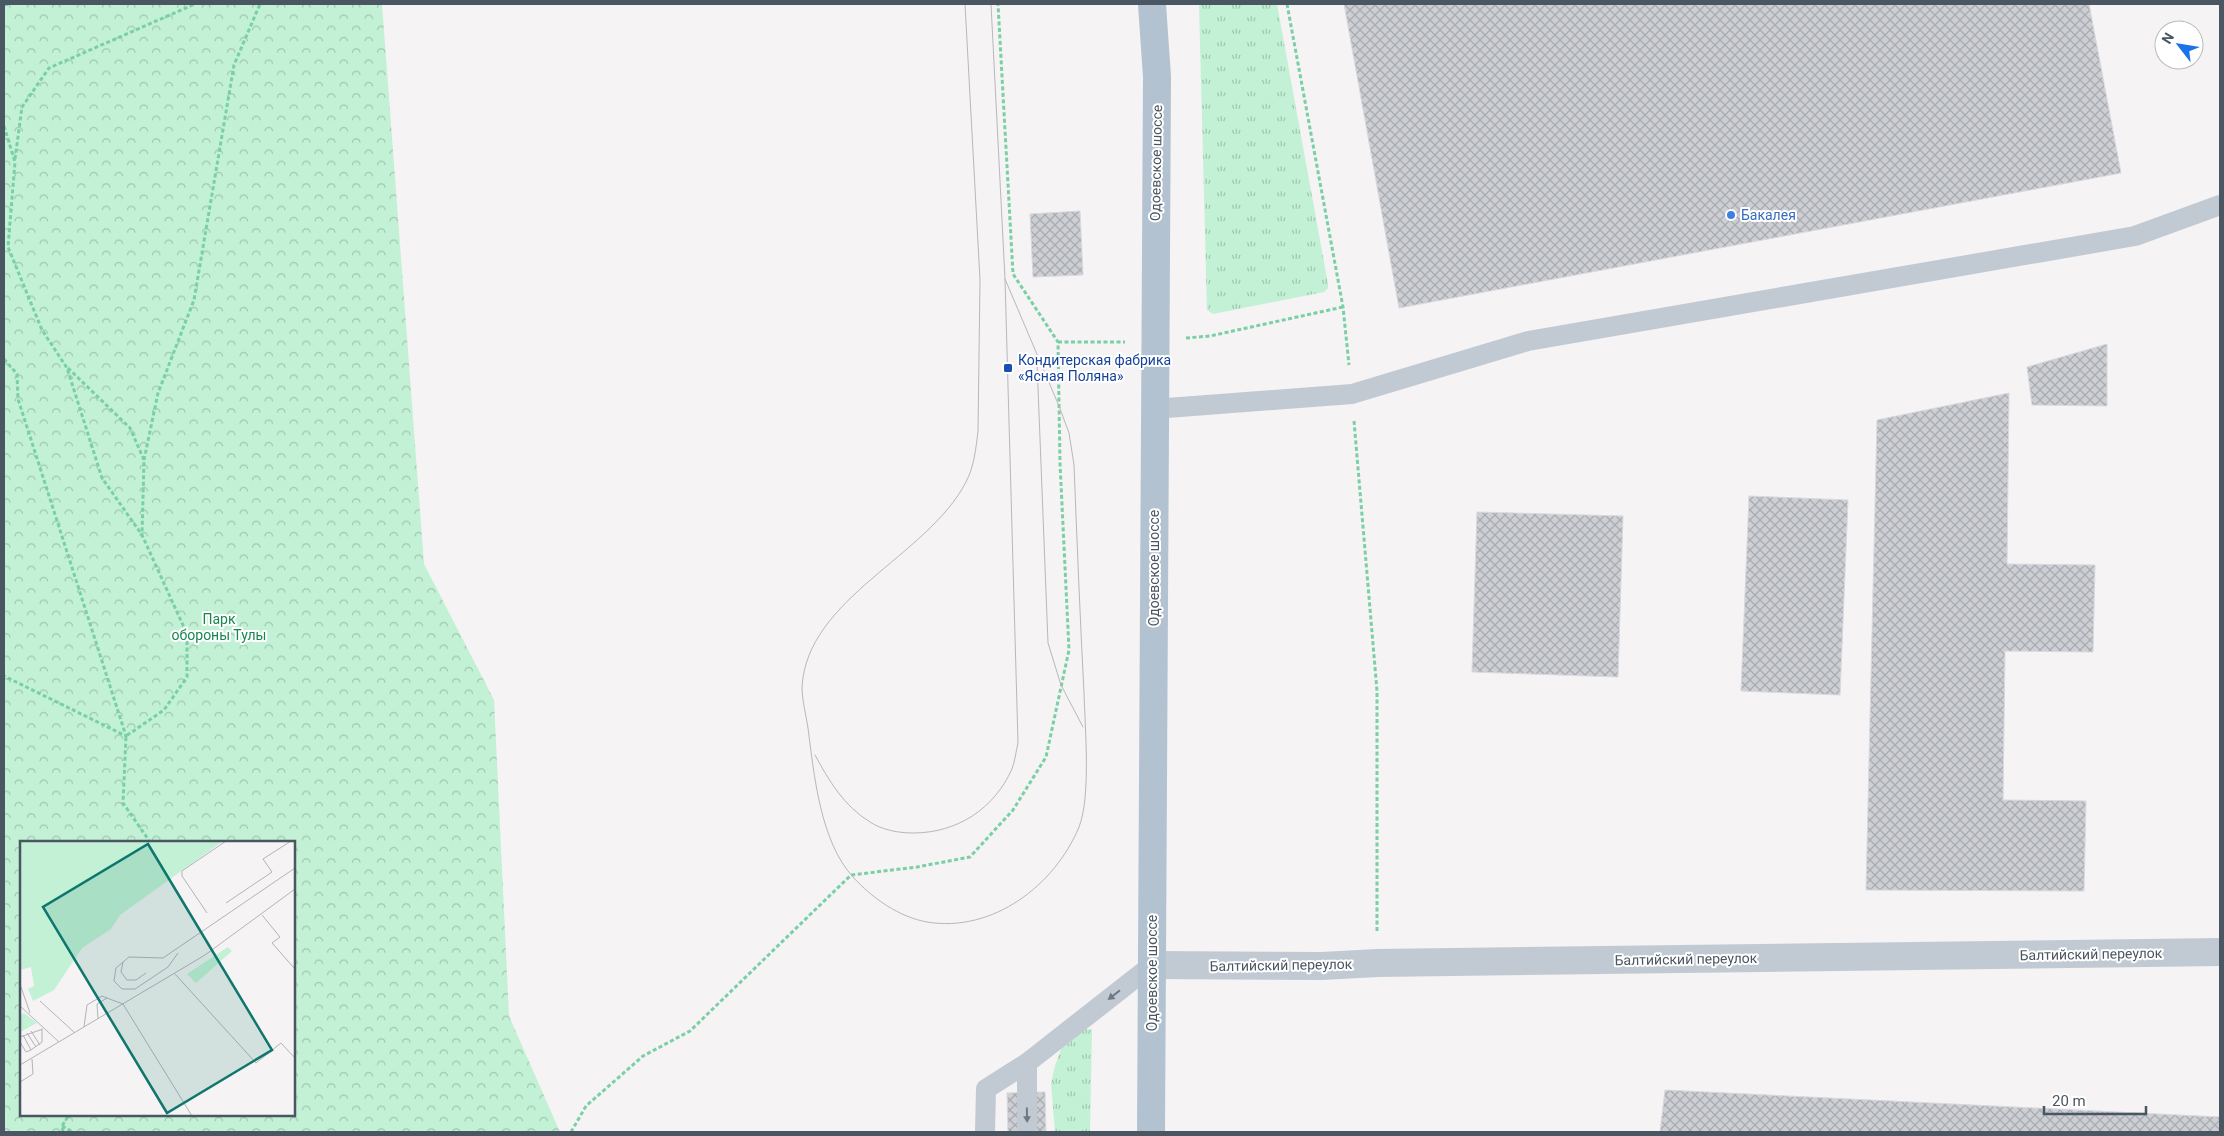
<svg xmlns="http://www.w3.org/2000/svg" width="2224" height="1136" font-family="Roboto,sans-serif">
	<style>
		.grass { fill: url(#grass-tufts) }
		.forest { fill: url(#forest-crowns); fill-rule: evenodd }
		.building { fill: url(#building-cross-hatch); stroke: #d7d9de }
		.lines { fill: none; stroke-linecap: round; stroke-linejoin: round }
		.path { stroke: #7ad0a6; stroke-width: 3; stroke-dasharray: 4 2.5; stroke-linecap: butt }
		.service { stroke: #c1cad2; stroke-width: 20 }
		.minor { stroke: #c1cad2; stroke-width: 28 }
		.primary { stroke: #b3c2d1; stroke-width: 28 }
		.tram { stroke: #b5b8bd; stroke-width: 1 }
		.oneway { fill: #6e7983 }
		.shop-dot { fill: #3f7fe0; stroke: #fff; stroke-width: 2 }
		.transit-dot { fill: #1a4fb4; stroke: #fff; stroke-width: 2 }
		.labels { text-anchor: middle; stroke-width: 4; stroke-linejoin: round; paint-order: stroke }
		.street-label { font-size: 14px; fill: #4a5661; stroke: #fff }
		.shop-label { font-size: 14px; fill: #366cbe; stroke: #fff; text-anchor: start }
		.transit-label { font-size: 14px; fill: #164399; stroke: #fff; text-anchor: start }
		.park-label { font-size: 14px; fill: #17864f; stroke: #fff }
		.inset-road { fill: none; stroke: #b1b4b9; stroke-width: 1 }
		.view { fill: #0f766e; fill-opacity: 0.15; stroke: #0f766e; stroke-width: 2.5 }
		.inset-edge { fill: none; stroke: #4a5661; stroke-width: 2.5 }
	</style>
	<defs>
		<pattern id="grass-tufts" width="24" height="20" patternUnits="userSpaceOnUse" patternTransform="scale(1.25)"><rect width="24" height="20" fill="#c3f1d5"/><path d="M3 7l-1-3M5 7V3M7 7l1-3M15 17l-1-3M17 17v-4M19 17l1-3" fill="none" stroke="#a0c6b0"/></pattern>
		<pattern id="forest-crowns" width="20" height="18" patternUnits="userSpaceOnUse" patternTransform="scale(1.25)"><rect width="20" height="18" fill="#c3f1d5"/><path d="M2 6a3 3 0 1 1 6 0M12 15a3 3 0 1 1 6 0" fill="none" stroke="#a0c6b0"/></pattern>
		<pattern id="building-cross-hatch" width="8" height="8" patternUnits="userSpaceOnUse" patternTransform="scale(1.25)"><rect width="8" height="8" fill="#cdcfd5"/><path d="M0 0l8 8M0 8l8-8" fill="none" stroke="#a8abb0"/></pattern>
	</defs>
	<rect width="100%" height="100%" fill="#f5f3f3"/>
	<!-- grass -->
	<g class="grass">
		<path d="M1199,4H1277L1328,284V288L1324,292L1213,314L1207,310Z"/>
		<path d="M1092,1029L1090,1132H1055L1051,1083L1055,1066L1063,1044L1076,1030Z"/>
	</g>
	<!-- forest -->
	<path class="forest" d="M4,4H382L424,564L494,700L509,1016L560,1132H4ZM21,842H294V1115H21Z"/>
	<!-- building -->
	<g class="building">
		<path d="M1344,4H2089L2121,173L1399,308Z"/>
		<path d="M1080,211L1083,275L1033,277L1030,214Z"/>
		<path d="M2107,344V406L2032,405L2027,367Z"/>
		<path d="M2009,393L2007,564L2095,565L2093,652L2005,651L2003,800L2086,801L2084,891L1866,890L1877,420Z"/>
		<path d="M1749,496L1848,500L1840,695L1741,691Z"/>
		<path d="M1477,512L1623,516L1618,677L1472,672Z"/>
		<path d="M1665,1090L2220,1117V1132H1660Z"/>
		<path d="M1045,1092L1046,1132H1008L1007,1093Z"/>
	</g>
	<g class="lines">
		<!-- path -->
		<g class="path">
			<path d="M1287,4L1343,307L1349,365"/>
			<path d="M4,5L10,4"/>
			<path d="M4,126L15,162L8,247L42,330L67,368L102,478L142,535L187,634V677L164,710L126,736L123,803L150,842"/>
			<path d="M15,159L22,107L49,68L195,4"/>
			<path d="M1186,338L1210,336L1343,307"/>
			<path d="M1058,342H1125"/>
			<path d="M4,359L17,374L18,399L126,736L4,676"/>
			<path d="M68,368L130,428L144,460L142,535"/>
			<path d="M1354,421L1377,691V932"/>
			<path d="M144,460L158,393L194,300L234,65L260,4"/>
			<path d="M62,1126L73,1132"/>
			<path d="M63,1132L62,1126L69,1115"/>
			<path d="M571,1132L586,1106L643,1056L690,1031L851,875L917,867L970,857L1013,810L1046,757L1069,650L1060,463L1058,342L1013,274L998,4"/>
		</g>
		<!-- service -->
		<g class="service">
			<path d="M1154,409L1352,394L1528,341L2135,236L2220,205"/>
			<path d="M985,1132L986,1089L1027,1063"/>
			<path d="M1027,1132V1063L1152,965"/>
		</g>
		<!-- minor -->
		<path class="minor" d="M1152,965L1322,966L1377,963L2220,952"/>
		<!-- primary -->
		<path class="primary" d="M1151,1132L1157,77L1152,4"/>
		<!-- tram -->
		<g class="tram">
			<path d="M965,4L980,280L978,431C976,448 974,467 966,482C927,557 807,598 802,687C802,700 806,715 808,728C814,774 820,841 853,877C872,898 899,917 927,922C993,933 1055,885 1079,827C1091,797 1085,727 1084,693C1080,617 1077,541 1074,465L1069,433L1059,406L1005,279"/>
			<path d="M1037,362L1048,643L1061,685L1083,727"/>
			<path d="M815,755C829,781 844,806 870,822C882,830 899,833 913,833C957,833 994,809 1012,769C1015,761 1016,751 1018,743L1005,279L991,4"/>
		</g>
	</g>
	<!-- one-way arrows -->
	<defs><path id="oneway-solid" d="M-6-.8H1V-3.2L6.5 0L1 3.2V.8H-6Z" transform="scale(1.25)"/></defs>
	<g class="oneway">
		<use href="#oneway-solid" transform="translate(1114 995) rotate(142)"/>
		<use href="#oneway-solid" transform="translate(1027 1115) rotate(89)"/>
	</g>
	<!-- markers -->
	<circle class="shop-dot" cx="1731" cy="215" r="5"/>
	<rect class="transit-dot" x="1003" y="363" width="10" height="10" rx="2.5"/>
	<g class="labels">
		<!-- street labels -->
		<g class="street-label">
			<text transform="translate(1156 163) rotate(-89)" y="5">Одоевское шоссе</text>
			<text transform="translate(1154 568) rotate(-90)" y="5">Одоевское шоссе</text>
			<text transform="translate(2091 954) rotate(-1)" y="5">Балтийский переулок</text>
			<text transform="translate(1686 959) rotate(-1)" y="5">Балтийский переулок</text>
			<text transform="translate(1281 965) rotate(-1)" y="5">Балтийский переулок</text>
			<text transform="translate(1152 973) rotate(-90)" y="5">Одоевское шоссе</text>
		</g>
		<!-- shop labels -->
		<g class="shop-label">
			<text x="1741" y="220">Бакалея</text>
		</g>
		<!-- transit labels -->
		<g class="transit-label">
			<text x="1018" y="365">Кондитерская фабрика<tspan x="1018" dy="16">«Ясная Поляна»</tspan></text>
		</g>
		<!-- park labels -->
		<g class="park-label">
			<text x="219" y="624">Парк<tspan x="219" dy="16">обороны Тулы</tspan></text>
		</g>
	</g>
	<!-- overview -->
	<g transform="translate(20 841)">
		<rect width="275" height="275" fill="#f5f3f3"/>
		<path d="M208,106L212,110L176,142L167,133ZM4,172L17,182L0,191V175Z" fill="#c3f1d5"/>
		<path d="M0,0H203L100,74L91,88L62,107L34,149L13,160L8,148L14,145L11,126L0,129Z" fill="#c3f1d5"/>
		<path class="inset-road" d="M206,62L252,31L243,18L271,0M187,72L162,35V30L206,0M242,74L260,96L252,102L275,128M158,112L148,126L115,148H102L94,140L96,127L109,116L143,117L275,27M103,121L101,131L107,139H116L126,132M155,133L236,222L261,202L275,217M1,146L10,172M20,160L55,192M0,165L39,201M78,178L77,163L87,157L103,163L172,275M64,186L67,164L82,155L87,157M11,190L20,204M7,192L16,206M3,194L11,209M0,196L23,188M0,201L6,211L11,209L22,201V189M0,224L185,114L275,48M0,241L13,233L12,218"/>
		<path class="view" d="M128,3L252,209L147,272L23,66Z"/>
		<rect width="275" height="275" class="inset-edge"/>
	</g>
	<!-- border -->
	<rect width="2224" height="1136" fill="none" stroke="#4a5661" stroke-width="10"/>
	<!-- north arrow -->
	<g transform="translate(2179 45) rotate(301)"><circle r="24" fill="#ffffff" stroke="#b7bbc0"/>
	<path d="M0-4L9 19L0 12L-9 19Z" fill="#1a73e8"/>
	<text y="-8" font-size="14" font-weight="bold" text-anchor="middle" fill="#4a5661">N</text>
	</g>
	<!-- scale -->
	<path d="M2044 1106v8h102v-8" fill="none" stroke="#4a5661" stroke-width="2.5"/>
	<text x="2052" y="1106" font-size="15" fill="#4a5661" stroke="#ffffff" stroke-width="4" paint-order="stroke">20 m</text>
</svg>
